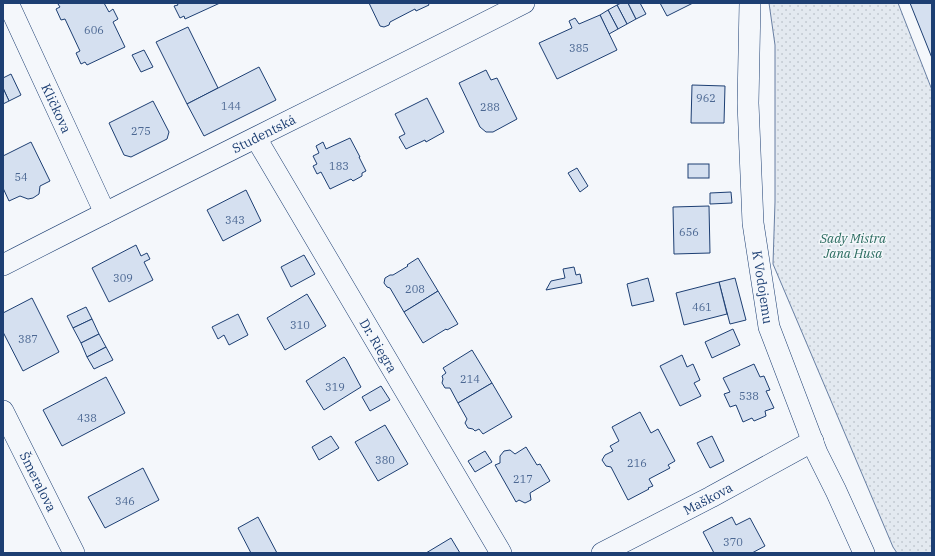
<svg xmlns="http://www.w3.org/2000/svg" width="935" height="556" font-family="'IBM Plex Serif',serif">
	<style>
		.park { fill: url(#park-dots); stroke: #687fa3 }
		.building { fill: #d5e0f0; stroke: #1d3f73 }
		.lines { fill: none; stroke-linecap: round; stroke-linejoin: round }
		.street-casing { stroke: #1d3f73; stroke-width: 22 }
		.street { stroke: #f4f7fb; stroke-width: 21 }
		.labels { text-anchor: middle; stroke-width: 3; stroke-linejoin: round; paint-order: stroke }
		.number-label { font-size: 11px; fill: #4b6792 }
		.street-label { font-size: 13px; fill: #1d3f73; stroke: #f4f7fb }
		.park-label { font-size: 13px; font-style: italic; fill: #2c6c60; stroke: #f4f7fb }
	</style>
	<defs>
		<pattern id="park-dots" width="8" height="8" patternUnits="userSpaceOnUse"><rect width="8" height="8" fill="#e3e9f0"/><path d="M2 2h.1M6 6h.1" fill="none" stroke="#c2c9d1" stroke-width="1.8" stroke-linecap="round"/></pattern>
	</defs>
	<rect width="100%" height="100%" fill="#f4f7fb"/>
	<!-- park -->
	<path class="park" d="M769,3H898L932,90V553H897L893,547L773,264L775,202V45Z"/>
	<!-- building -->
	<g class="building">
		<path d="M60,3H104L109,12L113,9L118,19L113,22L125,47L87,65L85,62L81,64L76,53L80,51L65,19L61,20L56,9L60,7L58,4Z"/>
		<path d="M177,3H220L185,19L184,16L180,18L174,6L178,5Z"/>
		<path d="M369,3H428L429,5L416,11L415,9L390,22L389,25L384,27L380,26Z"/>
		<path d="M621,3H628L636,19L627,24L617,5Z"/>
		<path d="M628,3H640L646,14L636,19Z"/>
		<path d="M660,3H693L667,16Z"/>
		<path d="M910,3H932V58Z"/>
		<path d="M617,5L627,24L618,29L608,10Z"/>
		<path d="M608,10L618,29L609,34L600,15Z"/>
		<path d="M600,15L617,50L557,79L539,43L572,28L569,21L575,18L579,24Z"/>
		<path d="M188,27L218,88L187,104L156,42Z"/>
		<path d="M144,50L153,67L141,72L132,55Z"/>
		<path d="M259,67L276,100L204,136L187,104Z"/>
		<path d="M486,70L491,80L497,78L517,119L493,132H486L480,127L459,83Z"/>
		<path d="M11,74L21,95L9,101L3,88V78Z"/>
		<path d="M692,85L725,86L724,123H691Z"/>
		<path d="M3,88L9,101L3,104Z"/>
		<path d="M427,98L444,132L426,142L425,140L406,149L399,137L405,134L395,114Z"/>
		<path d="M153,101L169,132L167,139L131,157L124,155L109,123Z"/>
		<path d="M350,138L360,157H359L366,171L362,173V176L353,181L351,179L330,189L321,172L317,174L313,166L317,164L313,156L319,153L316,146L323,142L326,149Z"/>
		<path d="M31,142L50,181L40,186L39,194L33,198L28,199L20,196L9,201L3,188V156Z"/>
		<rect x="688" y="164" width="21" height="14"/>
		<path d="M577,168L588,186L580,192L568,173Z"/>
		<path d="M246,190L261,221L223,241L207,210Z"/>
		<path d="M731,192L732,203L710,204V193Z"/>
		<path d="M709,206L710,253L674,254L673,207Z"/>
		<path d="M136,245L141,256L147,253L150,259L144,262L153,280L109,302L92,268Z"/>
		<path d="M304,255L315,274L291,287L281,267Z"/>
		<path d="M418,258L438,291L404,312L390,288L387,287L384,283L385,278L390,275H393L408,266L407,265Z"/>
		<path d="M574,267L576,275L580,274L582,283L546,290L551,281L565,278L563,269Z"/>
		<path d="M648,278L654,301L632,306L627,284Z"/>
		<path d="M735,278L746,320L730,324L719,282Z"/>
		<path d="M719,282L727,314L684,325L676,293Z"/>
		<path d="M438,291L458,324L447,330L446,329L423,343L404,312Z"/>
		<path d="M307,294L326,326L285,350L267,318Z"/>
		<path d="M32,298L59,352L23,371L3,332V313Z"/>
		<path d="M86,307L92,319L73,328L67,316Z"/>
		<path d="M238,314L248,335L229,345L224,335L218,339L212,327Z"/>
		<path d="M92,319L99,334L81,343L73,328Z"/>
		<path d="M733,329L740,345L712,358L705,342Z"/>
		<path d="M99,334L106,347L87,357L81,343Z"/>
		<path d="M106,347L113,360L94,369L87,357Z"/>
		<path d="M472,350L492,383L458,403L450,388H445L442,383L443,379L442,376L446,373L443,368Z"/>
		<path d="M682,355L687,367L693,364L700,380L694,383L701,396L680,406L660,366Z"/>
		<path d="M344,357L346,359L361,387L324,410L306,381Z"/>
		<path d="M754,364L760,377L764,376L770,390L766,391L774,408L765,411L766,416L754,421L752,418L743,422L736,405L730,407L724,394L730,392L723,378Z"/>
		<path d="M106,377L125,413L62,446L43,410Z"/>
		<path d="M492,383L512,417L483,434L479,429L475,431L473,429L468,428L465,423L467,419L458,403Z"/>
		<path d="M381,386L390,400L370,411L362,397Z"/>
		<path d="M640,412L651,433L658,429L675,461L668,465L670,468L649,479L653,486L648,488L649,489L628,500L611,467L606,466L602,460L605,455L613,451L610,446L619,441L612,427Z"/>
		<path d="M385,425L408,464L378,481L355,442Z"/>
		<path d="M331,436L339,448L319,460L312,447Z"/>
		<path d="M712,436L724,461L710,468L697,443Z"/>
		<path d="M526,447L537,465L540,464L550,481L530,493L531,500L525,503L519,500L516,502L495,465L500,463V456L504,451L510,450L515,454Z"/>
		<path d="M485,451L492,462L475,472L468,461Z"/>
		<path d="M143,468L159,500L105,528L88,497Z"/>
		<path d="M258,517L277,553H251L238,528Z"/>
		<path d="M732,517L736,525L750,518L765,546L752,553H714L703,532Z"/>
		<path d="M451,538L460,553H426Z"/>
	</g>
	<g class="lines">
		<!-- street casing -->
		<g class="street-casing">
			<g id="street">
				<path id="s1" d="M8,3L105,213"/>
				<path id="s2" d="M750,3L748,103L753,223L769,327L817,453L836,491L864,553"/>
				<path id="s3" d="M256,138L501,553"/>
				<path id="s4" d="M3,265C176,176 351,91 524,3"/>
				<path id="s5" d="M3,411L74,553"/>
				<path id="s6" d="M602,553L711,497L813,441"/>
			</g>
		</g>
		<!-- street -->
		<use href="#street" class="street"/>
	</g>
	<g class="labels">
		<!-- number labels -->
		<g class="number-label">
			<text x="94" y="34">606</text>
			<text x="579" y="52">385</text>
			<text x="706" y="102">962</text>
			<text x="231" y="110">144</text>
			<text x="490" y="111">288</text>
			<text x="141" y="135">275</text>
			<text x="339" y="170">183</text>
			<text x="21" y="181">54</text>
			<text x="235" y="224">343</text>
			<text x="689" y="236">656</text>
			<text x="123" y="282">309</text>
			<text x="415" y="293">208</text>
			<text x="702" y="311">461</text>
			<text x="300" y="329">310</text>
			<text x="28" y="343">387</text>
			<text x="470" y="383">214</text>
			<text x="335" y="391">319</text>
			<text x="749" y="400">538</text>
			<text x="87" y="422">438</text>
			<text x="385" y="464">380</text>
			<text x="637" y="467">216</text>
			<text x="523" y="483">217</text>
			<text x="125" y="505">346</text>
			<text x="733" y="546">370</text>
		</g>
		<!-- street labels -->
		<g class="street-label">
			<text dy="5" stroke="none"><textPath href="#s1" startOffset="116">Kličkova</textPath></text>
			<text dy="5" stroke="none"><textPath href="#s4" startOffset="292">Studentská</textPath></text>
			<text dy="5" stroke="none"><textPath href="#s2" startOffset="285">K Vodojemu</textPath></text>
			<text dy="5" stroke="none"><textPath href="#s3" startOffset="241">Dr. Riegra</textPath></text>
			<text dy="5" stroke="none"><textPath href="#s5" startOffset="79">Šmeralova</textPath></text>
			<text dy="5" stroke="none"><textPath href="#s6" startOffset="119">Maškova</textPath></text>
		</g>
		<!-- park labels -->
		<g class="park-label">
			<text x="853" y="243">Sady Mistra<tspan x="853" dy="15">Jana Husa</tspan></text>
		</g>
	</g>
	<!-- border -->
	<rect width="935" height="556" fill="none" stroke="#1d3f73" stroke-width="8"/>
</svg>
